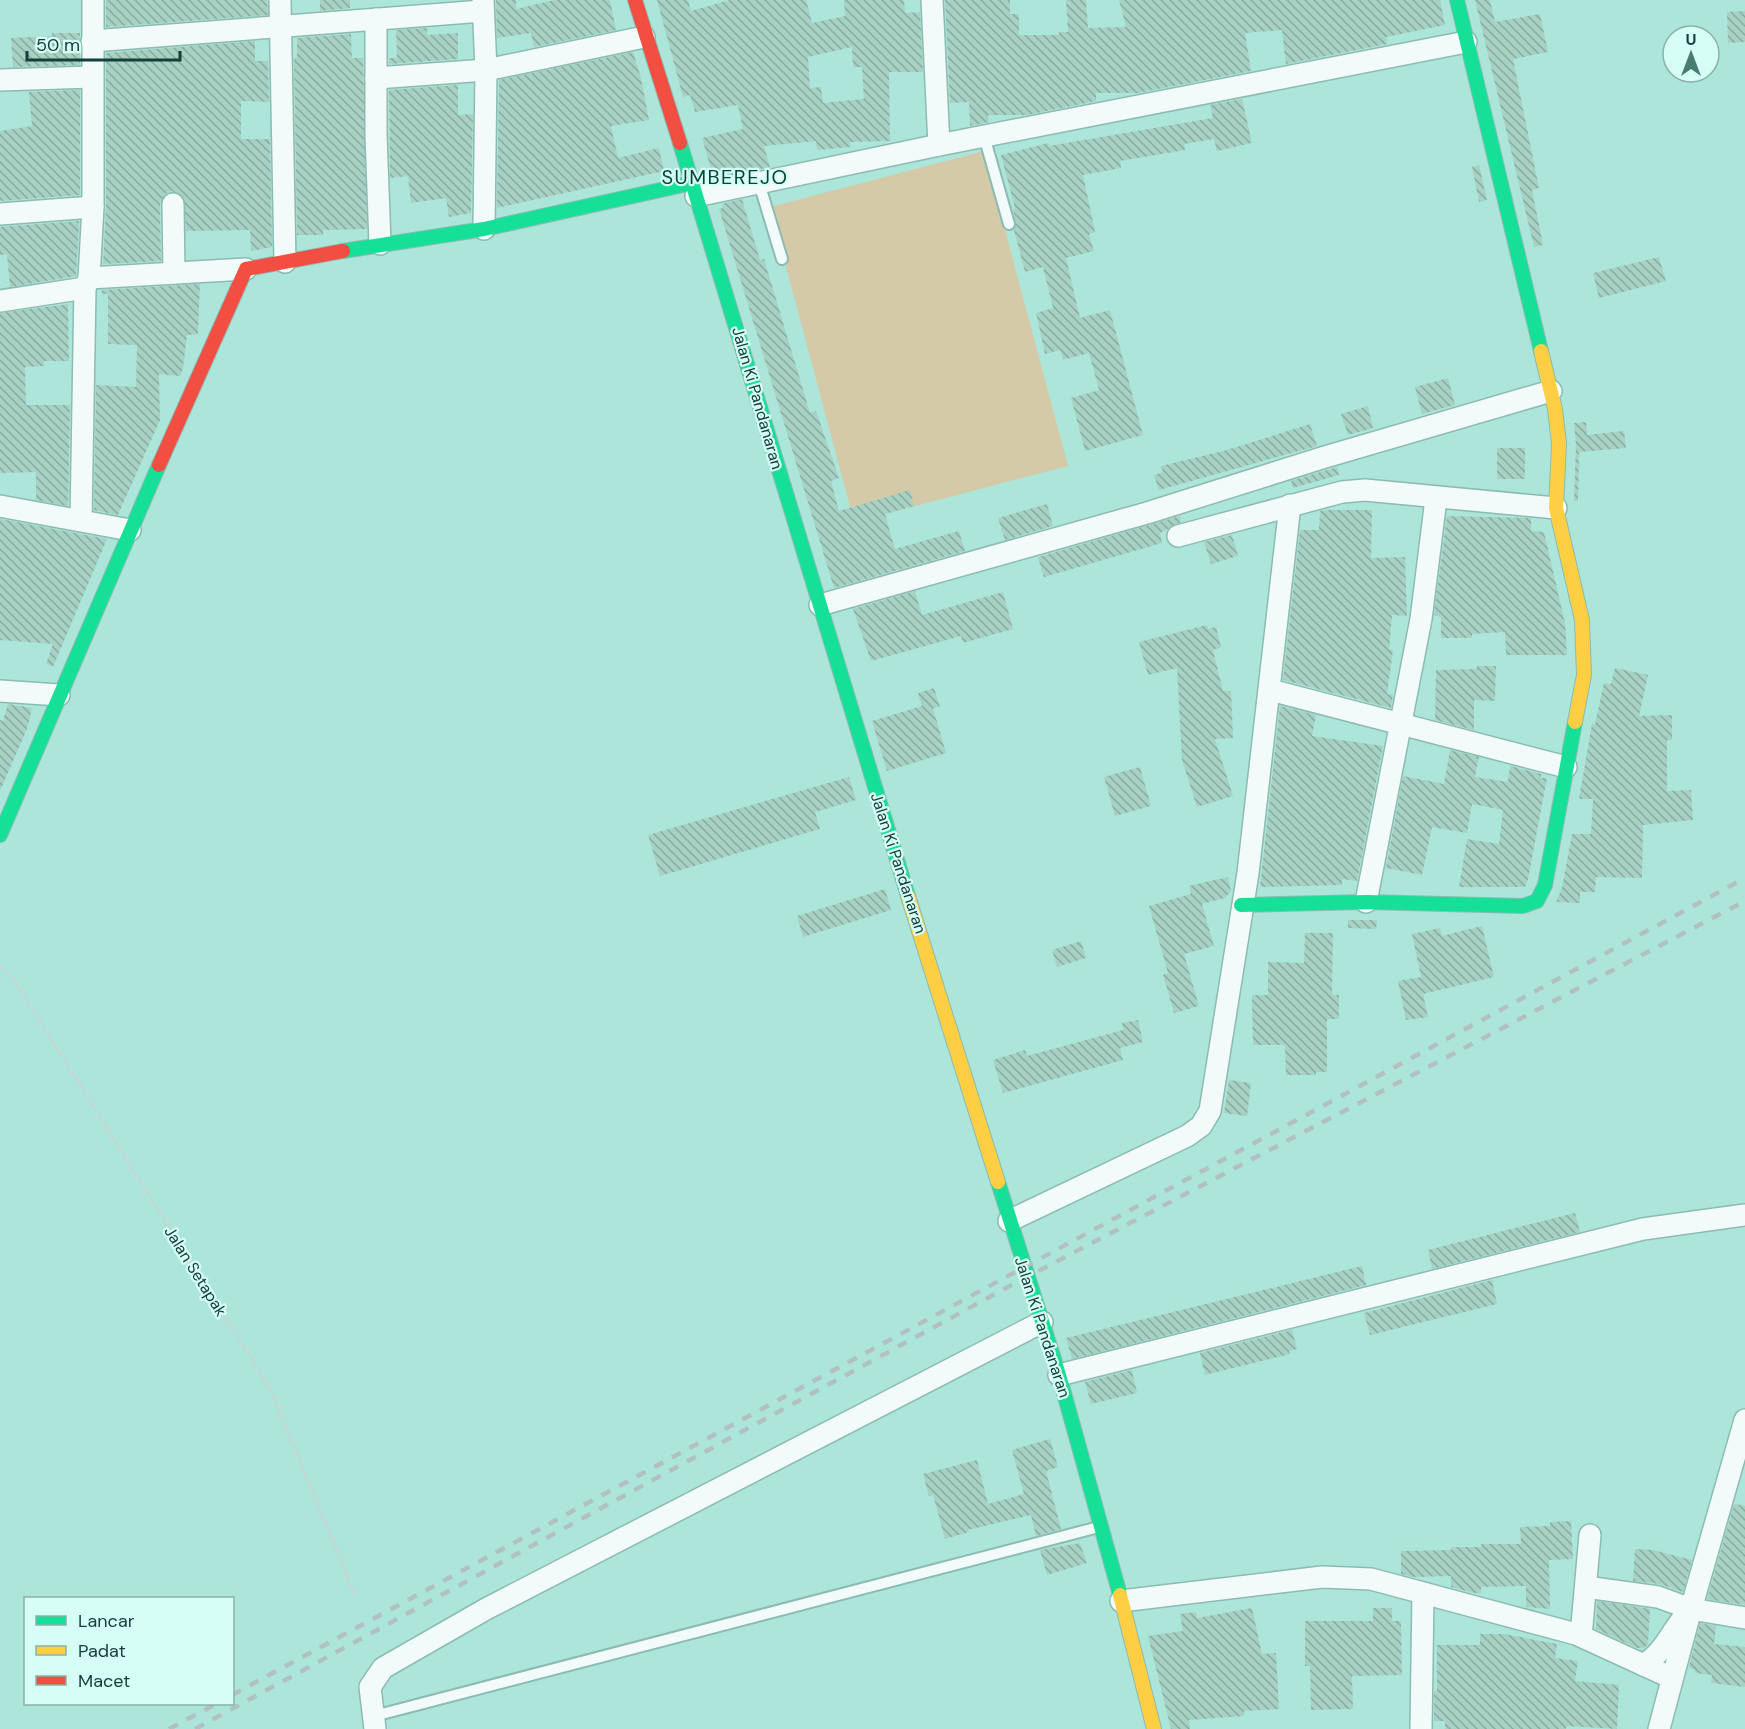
<svg xmlns="http://www.w3.org/2000/svg" width="1745" height="1729" font-family="'DM Sans',sans-serif">
	<style>
		.grass { fill: #d5caa7 }
		.building { fill: url(#building-back-hatch); fill-rule: evenodd }
		.lines { fill: none; stroke-linecap: round; stroke-linejoin: round }
		.lane-casing { stroke: #8cbbb2; stroke-width: 14 }
		.street-casing { stroke: #8cbbb2; stroke-width: 24 }
		.fast-casing { stroke: #8cbbb2; stroke-width: 16 }
		.slow-casing { stroke: #8cbbb2; stroke-width: 16 }
		.jam-casing { stroke: #8cbbb2; stroke-width: 16 }
		.path { stroke: #c5d7d3; stroke-width: 4; stroke-dasharray: 4.5 3; stroke-linecap: butt }
		.lane { stroke: #f3fbfa; stroke-width: 10 }
		.street { stroke: #f3fbfa; stroke-width: 21 }
		.fast { stroke: #16e098; stroke-width: 14 }
		.slow { stroke: #ffcf43; stroke-width: 14 }
		.jam { stroke: #f24e42; stroke-width: 14 }
		.rail { stroke: #b2c1bf; stroke-width: 4.5; stroke-dasharray: 10 10; stroke-linecap: butt }
		.labels { text-anchor: middle; stroke-width: 4.5; stroke-linejoin: round; paint-order: stroke }
		.street-label { font-size: 16px; fill: #124139; stroke: #d7fef5 }
		.quarter-label { font-size: 20px; letter-spacing: 1.5px; fill: #00443a; stroke: #d7fef5 }
	</style>
	<defs>
		<pattern id="building-back-hatch" width="6" height="6" patternUnits="userSpaceOnUse" patternTransform="scale(1.5)"><rect width="6" height="6" fill="#a7d1c3"/><path d="M-1 5l2 2M0 0l6 6M5-1l2 2" fill="none" stroke="#87ab9f"/></pattern>
	</defs>
	<rect width="100%" height="100%" fill="#ace6db"/>
	<!-- grass -->
	<path class="grass" d="M984,151L1068,466L854,522L770,207Z"/>
	<!-- building -->
	<g class="building">
		<path d="M106,0H267L268,15L106,27Z"/>
		<path d="M320,0H350V8L320,11Z"/>
		<path d="M496,0H516V9L555,0H610L616,30L534,47L531,33L497,38Z"/>
		<path d="M657,0H688L691,11L730,0H806L812,23L845,16L844,0H904L905,13L920,12L923,72H889L890,141L850,142V147L817,150L816,141L764,146L770,167L714,179L702,138L743,129L738,105L695,112L690,95L683,97ZM852,47L853,67H862L864,99L823,103L821,87L810,88L808,57Z"/>
		<path d="M945,0H1010V14H1019V35H1059V32H1068L1066,0H1086L1088,28L1126,27L1119,0H1440L1445,25L1386,37L1387,44L1286,64L1282,30L1245,33L1251,71L1138,93H1096V101L1027,115H988L989,122L970,126L969,102L950,103Z"/>
		<path d="M1475,0H1490L1495,22L1540,14L1548,52L1513,59L1539,188L1532,190L1543,245L1534,247Z"/>
		<path d="M1745,11V42L1728,43L1727,12Z"/>
		<path d="M427,28V35L458,33V59L389,64V58H397L396,30Z"/>
		<path d="M52,33H80V65L13,67L11,38L52,36Z"/>
		<path d="M351,34L352,58H363L367,229L323,230V235H297L294,58H297V38Z"/>
		<path d="M255,41V61H268L269,102L241,101V139H270L272,247L251,251L250,230L186,231L184,198L172,191L166,193L160,204L161,261L103,264L106,207V53Z"/>
		<path d="M633,52L641,78L649,120L611,126L618,158L659,148L664,171L497,208L499,80Z"/>
		<path d="M458,85V115L473,114L471,213L449,217L446,198L411,203L408,176L390,178L389,90Z"/>
		<path d="M80,90V195L0,201V131L32,126L29,92Z"/>
		<path d="M1242,99L1252,143L1217,151L1214,139L1184,144L1185,150L1120,161L1121,168L1083,175L1095,232L1089,234L1094,251L1066,258L1080,318L1110,310L1143,435L1085,451L1071,398L1099,390L1089,353L1063,360L1060,350L1045,354L1036,313L1053,308L1043,267L1025,272L1014,230L1016,223L1013,209L1015,208L1001,155L1048,143L1049,146L1213,118L1210,105Z"/>
		<path d="M1479,165L1487,200L1479,202L1472,167Z"/>
		<path d="M742,199L760,260L764,259L810,413L816,411L839,478L831,481L839,511L910,490L914,506L885,514L895,549L959,531L965,551L834,588L719,209L723,208L722,204Z"/>
		<path d="M79,221L76,276L10,287L7,254L0,255V227Z"/>
		<path d="M1659,257L1666,281L1599,298L1593,273Z"/>
		<path d="M200,284L198,334L187,335L183,368L180,376L159,374L160,420L118,515L94,510L96,385L136,387L137,345L108,344V294H102V290Z"/>
		<path d="M68,304L69,361H44V366L25,367L26,405H70L68,506L36,500V472L0,473V313Z"/>
		<path d="M1448,378L1455,405L1422,414L1415,387Z"/>
		<path d="M1368,406L1373,428L1348,435L1341,414Z"/>
		<path d="M1586,422L1587,435L1624,431L1626,448L1579,452L1578,501H1574L1576,444L1574,423Z"/>
		<path d="M1310,424L1317,446L1159,490L1154,475L1163,472L1161,466L1227,450Z"/>
		<rect x="1497" y="448" width="28" height="31"/>
		<path d="M1337,467L1339,475L1293,488L1291,481Z"/>
		<path d="M1047,504L1053,526L1005,540L998,518Z"/>
		<path d="M1326,510H1372L1371,558L1405,557L1407,616L1392,615L1389,649L1393,650L1387,694L1393,695L1391,708L1283,680L1300,530H1319L1320,511Z"/>
		<path d="M1180,516L1181,522L1160,533L1162,543L1044,577L1038,557Z"/>
		<path d="M1447,516L1531,518V531L1544,532L1565,623L1567,655H1506L1505,632L1472,634V638H1441V617L1434,615Z"/>
		<path d="M0,519L107,539L53,667L46,664L53,644L0,640Z"/>
		<path d="M1232,535L1238,556L1211,564L1204,542Z"/>
		<path d="M915,591L922,615L1003,592L1013,629L963,643L961,636L871,661L853,609Z"/>
		<path d="M1207,625L1208,629L1216,627L1221,647L1213,650L1223,691H1231L1233,738L1215,739L1233,796L1197,807L1182,760L1177,668L1148,675L1139,642Z"/>
		<path d="M1477,666H1496L1495,701L1474,700V730L1435,720L1436,670L1477,669Z"/>
		<path d="M1615,668L1648,675L1639,716L1672,715V740H1667V791L1691,790L1693,820L1643,825L1642,878L1596,877L1595,892H1580V903L1556,902L1562,888L1572,834H1591L1593,799H1579L1592,724H1595L1604,683L1611,684Z"/>
		<path d="M934,688L940,707L933,708L946,753L887,771L872,721L922,706L918,693Z"/>
		<path d="M8,704L32,708L27,729L0,791V720L3,721Z"/>
		<path d="M1280,706L1316,715L1312,736L1383,746L1357,881L1342,879V885L1260,887Z"/>
		<path d="M1450,750L1479,757L1475,777L1508,782L1510,766L1541,774V778H1547L1528,879L1525,887H1459L1467,839L1499,844L1503,810L1472,804L1467,833L1432,827L1422,875L1386,868L1403,776L1444,784Z"/>
		<path d="M1140,767L1151,806L1115,816L1104,777Z"/>
		<path d="M849,777L856,800L815,812L820,829L660,876L648,835Z"/>
		<path d="M1228,877L1231,891L1225,898L1202,904L1214,946L1184,954L1199,1006L1174,1013L1163,975L1168,973L1149,906L1191,894L1189,886Z"/>
		<path d="M885,889L891,910L803,937L797,916Z"/>
		<path d="M1348,920H1377L1376,929L1348,928Z"/>
		<path d="M1482,926L1494,977L1423,994L1428,1017L1406,1020L1398,981L1421,977L1412,934L1440,928L1442,936Z"/>
		<path d="M1305,933H1333L1332,995H1339V1019H1327V1072H1316V1075H1286L1285,1045H1253L1252,995H1268V962L1304,963Z"/>
		<path d="M1081,941L1086,958L1057,967L1052,950Z"/>
		<path d="M1138,1020L1143,1042L1120,1048L1123,1060L1003,1093L993,1060L1025,1050L1027,1056L1123,1030L1122,1023Z"/>
		<path d="M1229,1080L1251,1083L1247,1116L1224,1113Z"/>
		<path d="M1575,1213L1580,1232L1432,1269L1428,1250Z"/>
		<path d="M1362,1266L1366,1285L1072,1359L1066,1338Z"/>
		<path d="M1492,1280L1497,1304L1370,1335L1364,1313Z"/>
		<path d="M1292,1330L1297,1349L1289,1351L1290,1354L1205,1375L1200,1353Z"/>
		<path d="M1132,1370L1137,1393L1091,1404L1085,1382Z"/>
		<path d="M1050,1439L1058,1467L1046,1471L1061,1529L1036,1536L1031,1515L968,1530L969,1532L945,1539L933,1495L929,1496L923,1474L977,1460L988,1504L1024,1494L1012,1450Z"/>
		<path d="M1734,1504L1745,1506V1605L1707,1599Z"/>
		<path d="M1571,1521L1573,1559L1549,1560L1550,1609L1526,1607V1586L1481,1587V1593H1474L1451,1587V1576L1412,1577L1401,1574V1551L1451,1550V1547H1482L1481,1544H1521L1520,1527L1550,1526V1522Z"/>
		<path d="M1080,1543L1087,1563L1047,1575L1040,1550Z"/>
		<path d="M1635,1549L1653,1550L1692,1560L1683,1592L1660,1584L1633,1581Z"/>
		<path d="M1597,1601L1650,1609L1648,1644L1644,1648H1637L1596,1629Z"/>
		<path d="M1252,1608L1262,1654L1276,1653L1279,1709L1244,1711V1716L1189,1720L1190,1729H1171L1148,1636L1183,1631L1180,1614L1196,1612L1197,1618Z"/>
		<path d="M1373,1608H1392V1621H1401L1402,1675L1352,1676L1353,1709L1311,1710L1310,1666H1305V1621H1373Z"/>
		<path d="M1700,1623L1716,1626L1714,1644L1745,1647V1687L1711,1683L1712,1675L1695,1673V1670L1689,1667Z"/>
		<path d="M1480,1634H1505L1557,1644L1555,1658L1578,1661L1575,1681L1619,1685L1617,1729L1566,1726V1729H1445V1721H1434V1691H1437V1645H1480Z"/>
	</g>
	<g class="lines">
		<!-- lane casing -->
		<g class="lane-casing">
			<g id="lane">
				<path d="M984,136L1009,224"/>
				<path d="M759,183L782,259"/>
				<path d="M374,1716L1099,1527"/>
			</g>
		</g>
		<!-- street casing -->
		<g class="street-casing">
			<g id="street">
				<path d="M280,0L285,262"/>
				<path d="M483,0L486,70L484,229"/>
				<path d="M932,0L939,145"/>
				<path d="M376,19V135L380,244"/>
				<path d="M92,41L483,11"/>
				<path d="M376,78L486,70L644,37"/>
				<path d="M0,80L92,77"/>
				<path d="M696,196L939,145L1466,42"/>
				<path d="M173,204L174,273"/>
				<path d="M0,214L93,207"/>
				<path d="M89,278L246,269"/>
				<path d="M0,301L85,288"/>
				<path d="M0,506L130,530"/>
				<path d="M81,520L85,288L89,278L93,207V0"/>
				<path d="M1178,536L1342,492L1365,490L1556,508"/>
				<path d="M820,605L1147,513L1325,457L1551,391"/>
				<path d="M1270,690L1566,767"/>
				<path d="M0,691L59,695"/>
				<path d="M1366,902L1421,619L1436,499"/>
				<path d="M1009,1221L1187,1136L1201,1126L1210,1111L1248,873L1290,505"/>
				<path d="M1059,1375L1643,1229L1745,1215"/>
				<path d="M1586,1587L1658,1597L1691,1609"/>
				<path d="M1121,1601L1322,1577L1371,1579L1576,1634L1672,1678"/>
				<path d="M1581,1636L1590,1535"/>
				<path d="M1643,1665C1667,1651 1672,1627 1691,1609L1745,1420"/>
				<path d="M375,1729L370,1687L383,1668L486,1609L1042,1322"/>
				<path d="M1421,1729L1423,1593"/>
				<path d="M1659,1729L1691,1609L1745,1618"/>
			</g>
		</g>
		<!-- fast casing -->
		<g class="fast-casing">
			<g id="fast">
				<path d="M1457,0L1541,351"/>
				<path d="M680,143L908,896"/>
				<path d="M343,251L484,229L692,183"/>
				<path d="M0,835L159,465"/>
				<path d="M1241,905L1366,902L1523,906L1537,901L1545,885L1575,722"/>
				<path d="M998,1182L1059,1375L1120,1595"/>
			</g>
		</g>
		<!-- slow casing -->
		<g class="slow-casing">
			<g id="slow">
				<path d="M1541,351L1555,409L1559,443L1556,508L1582,620L1584,675L1575,722"/>
				<path d="M908,896L998,1182"/>
				<path d="M1120,1595L1154,1729"/>
			</g>
		</g>
		<!-- jam casing -->
		<g class="jam-casing">
			<g id="jam">
				<path d="M635,0L680,143"/>
				<path d="M159,465L246,269L343,251"/>
			</g>
		</g>
		<!-- path -->
		<path class="path" d="M0,966L12,977L269,1387L356,1597"/>
		<!-- lane -->
		<use href="#lane" class="lane"/>
		<!-- street -->
		<use href="#street" class="street"/>
		<!-- fast -->
		<use href="#fast" class="fast"/>
		<!-- slow -->
		<use href="#slow" class="slow"/>
		<!-- jam -->
		<use href="#jam" class="jam"/>
		<!-- rail -->
		<g class="rail">
			<path d="M232,1695L1745,878"/>
			<path d="M169,1729L216,1704"/>
			<path d="M195,1729L1006,1288L1745,901"/>
		</g>
	</g>
	<g class="labels">
		<!-- street labels -->
		<g class="street-label">
			<text transform="translate(758 398) rotate(74)" y="6">Jalan Ki Pandanaran</text>
			<text transform="translate(899 863) rotate(72)" y="6">Jalan Ki Pandanaran</text>
			<text transform="translate(196 1271) rotate(58)" y="6">Jalan Setapak</text>
			<text transform="translate(1043 1327) rotate(72)" y="6">Jalan Ki Pandanaran</text>
		</g>
		<!-- quarter labels -->
		<g class="quarter-label">
			<text x="725" y="184">SUMBEREJO</text>
		</g>
	</g>
	<!-- legend -->
	<rect x="24" y="1597" width="210" height="108" fill="#d7fef5" stroke="#88b2aa" stroke-width="1.5"/>
	<rect x="36" y="1616" width="30" height="9" fill="#16e098" stroke="#88b2aa" stroke-width="1.5"/>
	<text x="78" y="1627" font-size="18" fill="#124139">Lancar</text>
	<rect x="36" y="1646" width="30" height="9" fill="#ffcf43" stroke="#88b2aa" stroke-width="1.5"/>
	<text x="78" y="1657" font-size="18" fill="#124139">Padat</text>
	<rect x="36" y="1676" width="30" height="9" fill="#f24e42" stroke="#88b2aa" stroke-width="1.5"/>
	<text x="78" y="1687" font-size="18" fill="#124139">Macet</text>
	<!-- north arrow -->
	<g transform="translate(1691 54)"><circle r="28" fill="#d7fef5" stroke="#88b2aa" stroke-width="1.5"/>
	<path d="M0-4.5L10 22L0 15L-10 22Z" fill="#487b72"/>
	<text y="-9" font-size="16" font-weight="bold" text-anchor="middle" fill="#124139">U</text>
	</g>
	<!-- scale -->
	<path d="M27 51v9h153v-9" fill="none" stroke="#124139" stroke-width="3"/>
	<text x="36" y="51" font-size="18" fill="#124139" stroke="#d7fef5" stroke-width="4.5" paint-order="stroke">50 m</text>
</svg>
